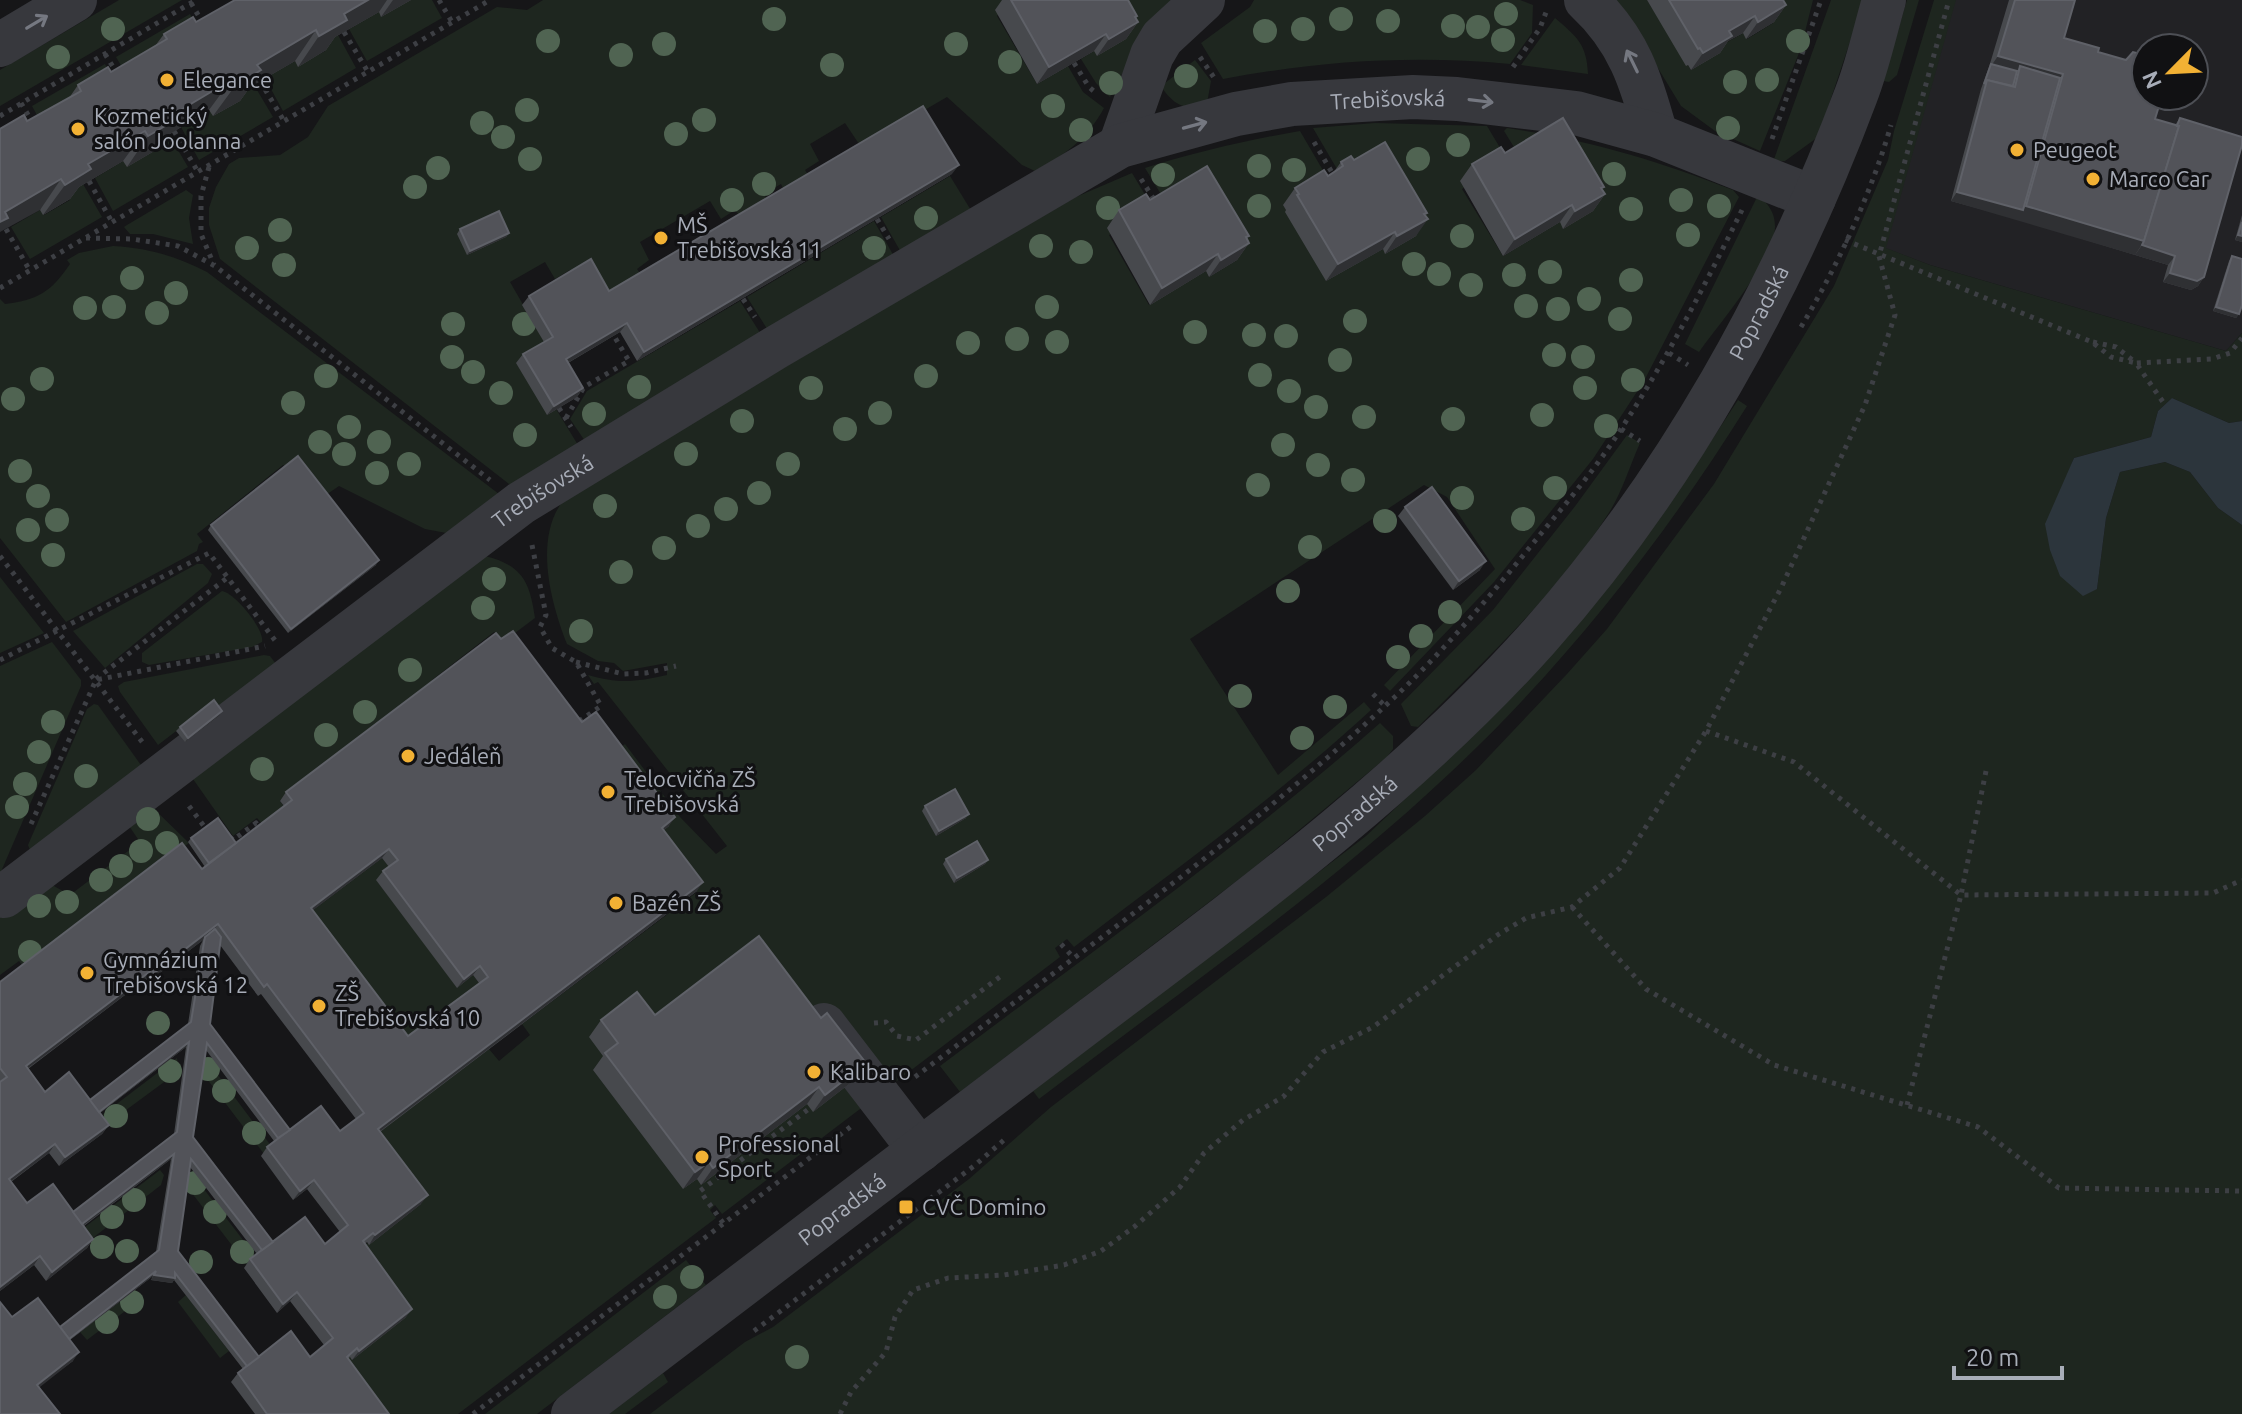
<svg xmlns="http://www.w3.org/2000/svg" width="2242" height="1414" font-family="Ubuntu,sans-serif">
	<style>
		.built { fill: #222225; fill-rule: evenodd }
		.green { fill: #1e261f }
		.water { fill: #2c353c }
		.lines { fill: none; stroke-linecap: round; stroke-linejoin: round }
		.path { stroke: #3d3f44; stroke-width: 5; stroke-dasharray: 4 6; stroke-linecap: butt }
		.minor { stroke: #37383d; stroke-width: 44 }
		.tree { fill: #506452 }
		.wall { fill: #47494d; fill-rule: evenodd }
		.shaded-wall { fill: #2f3033 }
		.building { fill: #525359; stroke: #5f6168; stroke-width: 2; fill-rule: evenodd }
		.oneway { stroke: #757881 }
		.poi-dot { fill: #f2b134; stroke: #111113; stroke-width: 3 }
		.labels { text-anchor: middle; stroke-width: 6; stroke-linejoin: round; paint-order: stroke }
		.poi-label { font-size: 22px; fill: #a8adb8; stroke: #111113; text-anchor: start }
		.street-label { font-size: 22px; fill: #a8adb8; stroke: #111113 }
	</style>
	<rect width="100%" height="100%" fill="#161618"/>
	<!-- built -->
	<path class="built" d="M1955,0H2242V333L2226,351L1930,265L1885,248ZM2146,48H2194V96H2146Z"/>
	<!-- green -->
	<g class="green">
		<path d="M119,0H182L0,106V70Z"/>
		<path d="M410,0H432L442,18L367,61L349,29L379,12Z"/>
		<path d="M543,0H1011L997,16L1037,84L1068,66L1083,92L1104,108C1087,139 1065,155 1035,171L1022,165L947,97L861,147L845,123L810,144L819,161L805,170L810,178L785,192L781,184L764,194L768,203L741,218L735,210L721,219L710,201L640,242L649,260L637,269L642,276L603,300L570,270L555,279L545,262L510,282L547,346L556,409L578,445L513,487L220,259L209,225V208L216,187L229,164L239,158L280,155L308,137L328,106L497,7L527,10Z"/>
		<path d="M1106,0H1173L1135,49L1110,97L1096,83L1081,59L1094,51L1098,56Z"/>
		<path d="M1254,0H1520L1533,5L1532,33L1510,64C1412,55 1319,61 1223,79L1201,43L1250,7Z"/>
		<path d="M1611,0H1647L1691,70L1717,48L1743,33L1747,39L1773,23L1762,0H1813L1801,48L1760,151L1715,131L1681,106L1636,32Z"/>
		<path d="M1831,0H1864L1818,137L1785,161L1773,162Z"/>
		<path d="M1907,0H1919L1897,75L1889,82L1883,81Z"/>
		<path d="M1934,0H1956L1886,248L1930,265L2226,351L2242,333V421L2229,423L2172,398L2158,411L2151,437L2074,458L2062,489L2097,589L2106,518L2120,472L2165,462L2190,472L2218,508L2242,525V1414H650L745,1342L773,1327L916,1219L969,1179L1051,1107L1326,897L1425,816L1476,770L1567,674L1607,629L1714,484L1834,286L1888,160L1894,131Z"/>
		<path d="M190,14L203,36L129,79L116,57Z"/>
		<path d="M1555,18C1576,36 1587,44 1588,74L1521,65Z"/>
		<path d="M338,35L356,68L283,111L265,78L295,61L298,66L325,51L322,44Z"/>
		<path d="M1195,60L1211,81L1206,109C1184,109 1173,105 1161,86Z"/>
		<path d="M105,64L118,86L45,130L32,106Z"/>
		<path d="M254,85L273,117L199,160L181,127Z"/>
		<path d="M1375,123L1487,126L1508,161L1462,189L1503,256L1560,222L1564,228L1504,131L1507,128C1589,140 1656,160 1733,190L1739,197L1644,381L1593,459L1494,582L1390,691L1384,685L1495,569L1447,497L1424,485L1190,639L1278,775L1364,702L1371,710C1278,796 1174,870 1074,947L1067,939L1055,948L1060,957L722,1214L715,1205L710,1210L716,1218L458,1414H376L340,1366L357,1250L367,1243L369,1244L421,1204L371,1138L489,1049L499,1061L530,1035L522,1024L697,892L655,837L621,747L625,744L680,817L716,854L727,846L598,682L594,684L588,675C619,684 636,682 667,675V663L623,671L614,663L598,661L567,644C551,603 534,541 562,502L830,340L1076,197L1132,173L1153,208L1109,235L1149,305L1206,271L1209,277L1237,260L1165,201L1145,168C1196,152 1247,140 1300,131L1331,184L1284,205L1326,280L1383,249L1386,253L1313,128Z"/>
		<path d="M169,135L188,167L113,211L95,178L123,161L128,166L155,150L153,144Z"/>
		<path d="M950,176L972,212L902,254L881,217Z"/>
		<path d="M83,184L102,217L30,259L11,227L40,210L44,215L70,200L67,194Z"/>
		<path d="M186,190L193,195L189,218L193,244L153,234H130L124,227L127,225Z"/>
		<path d="M1758,195C1768,203 1775,213 1775,226C1776,258 1718,325 1699,352L1685,344Z"/>
		<path d="M874,221L895,258L769,332L747,297Z"/>
		<path d="M113,246C148,248 176,256 207,272L499,494L457,535L425,529L339,486L323,497L283,465L197,534L203,542L199,544L197,551L66,622L0,538V299L5,304C38,300 51,292 70,264L67,260L79,253Z"/>
		<path d="M740,301L762,336L585,441L570,419L587,391Z"/>
		<path d="M1738,400L1747,406C1664,539 1566,664 1451,772C1324,892 1178,993 1039,1099L1033,1091L1366,836L1496,713L1614,577L1667,508Z"/>
		<path d="M1627,435L1640,443C1630,465 1623,490 1610,511C1559,592 1486,659 1418,727L1411,726L1401,704L1493,610L1576,505Z"/>
		<path d="M485,556C522,565 530,582 535,618L503,642L494,632L432,680L435,684L280,801L286,809L264,826L257,818L233,836L193,779Z"/>
		<path d="M197,564H203L212,574L208,583L105,668L73,631Z"/>
		<path d="M0,577L44,633L0,653Z"/>
		<path d="M222,591C235,593 265,630 262,642L252,647L149,665L142,662V653Z"/>
		<path d="M52,642L81,680V686L0,874V666Z"/>
		<path d="M264,655L270,656L276,664L219,716L210,705L158,745L120,692L118,686L124,682Z"/>
		<path d="M94,704L98,705L143,768L30,850L28,845L87,709Z"/>
		<path d="M1380,723L1393,736V749L1387,757L1251,870L960,1092L940,1066C1089,954 1241,846 1380,723Z"/>
		<path d="M153,808L189,843L25,968L19,961L0,975V916L45,881L70,895L140,842L125,820Z"/>
		<path d="M382,858L391,869L377,881L457,987L473,975L481,986L402,1045L304,917Z"/>
		<path d="M177,1058L179,1071L99,1130L93,1122Z"/>
		<path d="M209,1063L272,1147L264,1154L204,1075Z"/>
		<path d="M160,1170L164,1175L161,1185L85,1244L77,1233Z"/>
		<path d="M193,1175L257,1258L247,1265L188,1188L189,1178Z"/>
		<path d="M686,1260L706,1285L537,1414H485Z"/>
		<path d="M135,1290L141,1299L87,1340L80,1332Z"/>
		<path d="M186,1295L229,1351L220,1358L178,1302Z"/>
		<path d="M663,1373L668,1382L625,1414H609Z"/>
	</g>
	<!-- water -->
	<path class="water" d="M2172,398L2229,423L2242,421V525L2218,508L2190,472L2165,462L2120,472L2106,518L2097,589L2083,596L2060,576L2050,550L2045,524L2074,458L2151,437L2158,411Z"/>
	<g class="lines">
		<!-- path -->
		<g class="path">
			<path d="M439,0L452,22"/>
			<path d="M191,3L204,25"/>
			<path d="M344,32L368,72"/>
			<path d="M105,54L118,75"/>
			<path d="M1200,57L1215,79"/>
			<path d="M1074,63L1089,87L1097,94"/>
			<path d="M1513,67L1540,28L1548,7"/>
			<path d="M260,81L284,121"/>
			<path d="M21,103L34,125"/>
			<path d="M0,116L196,0"/>
			<path d="M174,131L198,172"/>
			<path d="M1772,139L1821,0"/>
			<path d="M1314,142L1334,176"/>
			<path d="M209,167L201,196V234L214,265"/>
			<path d="M1141,179L1155,201"/>
			<path d="M89,181L112,222"/>
			<path d="M877,219L889,239"/>
			<path d="M6,229L30,271"/>
			<path d="M86,238L132,239L178,246L215,266L490,480"/>
			<path d="M1845,240L2092,342L2111,357L2136,363L2163,402"/>
			<path d="M0,288L490,0"/>
			<path d="M743,299L755,317"/>
			<path d="M1801,327C1838,265 1871,194 1891,125"/>
			<path d="M2093,342L2116,347L2136,363L2212,359L2230,353L2242,338"/>
			<path d="M1669,353L1688,365"/>
			<path d="M559,408L571,427"/>
			<path d="M566,418L584,387L629,361L614,336"/>
			<path d="M1621,429L1640,441"/>
			<path d="M532,545L546,615L540,627L552,648L576,662L601,706L575,724"/>
			<path d="M0,556L143,743"/>
			<path d="M0,660L209,553L277,643"/>
			<path d="M576,662L623,674L646,673L676,666"/>
			<path d="M96,679L227,578"/>
			<path d="M1373,694L1385,706"/>
			<path d="M1706,731L1794,762L1961,895L1907,1105"/>
			<path d="M1986,771L1961,895L2213,893L2242,880"/>
			<path d="M189,806L206,829"/>
			<path d="M31,824L96,680L265,646"/>
			<path d="M230,837L233,840L256,823L260,829"/>
			<path d="M1572,907L1646,989L1774,1065L1978,1127L2059,1188L2242,1191"/>
			<path d="M1061,944L1073,957"/>
			<path d="M874,1023L886,1022L897,1036L916,1040L1001,976"/>
			<path d="M915,1077C1073,957 1238,842 1384,707C1441,655 1491,595 1539,536C1568,501 1597,467 1621,429C1667,359 1705,285 1742,210"/>
			<path d="M723,1223L700,1191L810,1108"/>
			<path d="M754,1331L974,1166L1004,1140"/>
			<path d="M473,1414L853,1125"/>
			<path d="M840,1414L851,1392L886,1352L895,1317L913,1290L948,1278L1004,1275L1064,1265L1101,1251L1134,1227L1180,1187L1204,1153L1243,1120L1283,1097L1323,1052L1373,1027L1499,934L1526,918L1572,907L1620,868L1706,731L1781,588L1865,405L1895,315L1879,256L1949,0"/>
		</g>
		<!-- minor -->
		<g class="minor">
			<path d="M1586,0C1629,40 1641,80 1656,135"/>
			<path d="M0,45L75,0"/>
			<path d="M1120,146L1152,55L1162,38L1203,0"/>
			<path id="s1" d="M4,896L521,503L775,348L1120,146L1236,114L1292,104L1413,97L1457,99L1576,113L1656,135L1814,198"/>
			<path d="M824,1025L920,1150"/>
			<path id="s2" d="M573,1414C746,1282 920,1150 1093,1018C1248,901 1407,784 1537,639C1677,482 1782,292 1856,95C1868,64 1875,31 1884,0"/>
		</g>
	</g>
	<!-- trees -->
	<g class="tree">
		<circle cx="1506" cy="14" r="12"/>
		<circle cx="774" cy="19" r="12"/>
		<circle cx="1341" cy="19" r="12"/>
		<circle cx="1388" cy="21" r="12"/>
		<circle cx="1453" cy="26" r="12"/>
		<circle cx="1478" cy="27" r="12"/>
		<circle cx="113" cy="29" r="12"/>
		<circle cx="1303" cy="29" r="12"/>
		<circle cx="1265" cy="31" r="12"/>
		<circle cx="1503" cy="40" r="12"/>
		<circle cx="548" cy="41" r="12"/>
		<circle cx="1798" cy="41" r="12"/>
		<circle cx="664" cy="44" r="12"/>
		<circle cx="956" cy="44" r="12"/>
		<circle cx="621" cy="55" r="12"/>
		<circle cx="58" cy="57" r="12"/>
		<circle cx="1010" cy="62" r="12"/>
		<circle cx="832" cy="65" r="12"/>
		<circle cx="1186" cy="76" r="12"/>
		<circle cx="1767" cy="80" r="12"/>
		<circle cx="1735" cy="82" r="12"/>
		<circle cx="1111" cy="83" r="12"/>
		<circle cx="1053" cy="106" r="12"/>
		<circle cx="527" cy="110" r="12"/>
		<circle cx="704" cy="120" r="12"/>
		<circle cx="482" cy="123" r="12"/>
		<circle cx="1728" cy="128" r="12"/>
		<circle cx="1081" cy="130" r="12"/>
		<circle cx="676" cy="134" r="12"/>
		<circle cx="503" cy="137" r="12"/>
		<circle cx="1458" cy="145" r="12"/>
		<circle cx="530" cy="159" r="12"/>
		<circle cx="1418" cy="159" r="12"/>
		<circle cx="1259" cy="166" r="12"/>
		<circle cx="438" cy="168" r="12"/>
		<circle cx="1294" cy="170" r="12"/>
		<circle cx="1614" cy="174" r="12"/>
		<circle cx="1163" cy="175" r="12"/>
		<circle cx="764" cy="184" r="12"/>
		<circle cx="415" cy="187" r="12"/>
		<circle cx="732" cy="200" r="12"/>
		<circle cx="1681" cy="200" r="12"/>
		<circle cx="1259" cy="206" r="12"/>
		<circle cx="1719" cy="206" r="12"/>
		<circle cx="1108" cy="208" r="12"/>
		<circle cx="1631" cy="209" r="12"/>
		<circle cx="926" cy="218" r="12"/>
		<circle cx="280" cy="230" r="12"/>
		<circle cx="1688" cy="235" r="12"/>
		<circle cx="1462" cy="236" r="12"/>
		<circle cx="1041" cy="246" r="12"/>
		<circle cx="247" cy="248" r="12"/>
		<circle cx="874" cy="248" r="12"/>
		<circle cx="1081" cy="252" r="12"/>
		<circle cx="1414" cy="264" r="12"/>
		<circle cx="284" cy="265" r="12"/>
		<circle cx="1550" cy="272" r="12"/>
		<circle cx="1439" cy="274" r="12"/>
		<circle cx="1514" cy="275" r="12"/>
		<circle cx="132" cy="278" r="12"/>
		<circle cx="1631" cy="280" r="12"/>
		<circle cx="1471" cy="285" r="12"/>
		<circle cx="176" cy="293" r="12"/>
		<circle cx="1589" cy="299" r="12"/>
		<circle cx="1526" cy="306" r="12"/>
		<circle cx="114" cy="307" r="12"/>
		<circle cx="1047" cy="307" r="12"/>
		<circle cx="85" cy="308" r="12"/>
		<circle cx="1558" cy="309" r="12"/>
		<circle cx="157" cy="313" r="12"/>
		<circle cx="1620" cy="319" r="12"/>
		<circle cx="1355" cy="321" r="12"/>
		<circle cx="453" cy="324" r="12"/>
		<circle cx="524" cy="324" r="12"/>
		<circle cx="1195" cy="332" r="12"/>
		<circle cx="1254" cy="335" r="12"/>
		<circle cx="1286" cy="336" r="12"/>
		<circle cx="1017" cy="339" r="12"/>
		<circle cx="1057" cy="342" r="12"/>
		<circle cx="968" cy="343" r="12"/>
		<circle cx="1554" cy="355" r="12"/>
		<circle cx="452" cy="357" r="12"/>
		<circle cx="1583" cy="357" r="12"/>
		<circle cx="1340" cy="360" r="12"/>
		<circle cx="473" cy="372" r="12"/>
		<circle cx="1260" cy="375" r="12"/>
		<circle cx="326" cy="376" r="12"/>
		<circle cx="926" cy="376" r="12"/>
		<circle cx="42" cy="379" r="12"/>
		<circle cx="1633" cy="380" r="12"/>
		<circle cx="639" cy="387" r="12"/>
		<circle cx="811" cy="388" r="12"/>
		<circle cx="1585" cy="388" r="12"/>
		<circle cx="1289" cy="391" r="12"/>
		<circle cx="501" cy="393" r="12"/>
		<circle cx="13" cy="399" r="12"/>
		<circle cx="293" cy="403" r="12"/>
		<circle cx="1316" cy="407" r="12"/>
		<circle cx="880" cy="413" r="12"/>
		<circle cx="594" cy="414" r="12"/>
		<circle cx="1542" cy="415" r="12"/>
		<circle cx="1364" cy="417" r="12"/>
		<circle cx="1453" cy="419" r="12"/>
		<circle cx="742" cy="421" r="12"/>
		<circle cx="1606" cy="426" r="12"/>
		<circle cx="349" cy="427" r="12"/>
		<circle cx="845" cy="429" r="12"/>
		<circle cx="525" cy="435" r="12"/>
		<circle cx="320" cy="442" r="12"/>
		<circle cx="379" cy="442" r="12"/>
		<circle cx="1283" cy="445" r="12"/>
		<circle cx="344" cy="454" r="12"/>
		<circle cx="686" cy="454" r="12"/>
		<circle cx="409" cy="464" r="12"/>
		<circle cx="788" cy="464" r="12"/>
		<circle cx="1318" cy="465" r="12"/>
		<circle cx="20" cy="471" r="12"/>
		<circle cx="377" cy="473" r="12"/>
		<circle cx="1353" cy="480" r="12"/>
		<circle cx="1258" cy="485" r="12"/>
		<circle cx="1555" cy="488" r="12"/>
		<circle cx="759" cy="493" r="12"/>
		<circle cx="38" cy="496" r="12"/>
		<circle cx="1462" cy="498" r="12"/>
		<circle cx="605" cy="506" r="12"/>
		<circle cx="726" cy="509" r="12"/>
		<circle cx="1523" cy="519" r="12"/>
		<circle cx="57" cy="520" r="12"/>
		<circle cx="1385" cy="521" r="12"/>
		<circle cx="698" cy="526" r="12"/>
		<circle cx="28" cy="530" r="12"/>
		<circle cx="1310" cy="547" r="12"/>
		<circle cx="664" cy="548" r="12"/>
		<circle cx="53" cy="555" r="12"/>
		<circle cx="621" cy="572" r="12"/>
		<circle cx="494" cy="579" r="12"/>
		<circle cx="1288" cy="591" r="12"/>
		<circle cx="483" cy="608" r="12"/>
		<circle cx="1450" cy="612" r="12"/>
		<circle cx="581" cy="631" r="12"/>
		<circle cx="1421" cy="636" r="12"/>
		<circle cx="1398" cy="657" r="12"/>
		<circle cx="410" cy="670" r="12"/>
		<circle cx="1240" cy="696" r="12"/>
		<circle cx="1335" cy="707" r="12"/>
		<circle cx="365" cy="712" r="12"/>
		<circle cx="53" cy="722" r="12"/>
		<circle cx="326" cy="735" r="12"/>
		<circle cx="1302" cy="738" r="12"/>
		<circle cx="39" cy="752" r="12"/>
		<circle cx="262" cy="769" r="12"/>
		<circle cx="86" cy="776" r="12"/>
		<circle cx="25" cy="784" r="12"/>
		<circle cx="17" cy="807" r="12"/>
		<circle cx="148" cy="819" r="12"/>
		<circle cx="167" cy="843" r="12"/>
		<circle cx="141" cy="851" r="12"/>
		<circle cx="121" cy="866" r="12"/>
		<circle cx="101" cy="880" r="12"/>
		<circle cx="67" cy="902" r="12"/>
		<circle cx="39" cy="906" r="12"/>
		<circle cx="30" cy="952" r="12"/>
		<circle cx="158" cy="1023" r="12"/>
		<circle cx="208" cy="1069" r="12"/>
		<circle cx="170" cy="1071" r="12"/>
		<circle cx="224" cy="1091" r="12"/>
		<circle cx="116" cy="1116" r="12"/>
		<circle cx="254" cy="1133" r="12"/>
		<circle cx="195" cy="1183" r="12"/>
		<circle cx="134" cy="1200" r="12"/>
		<circle cx="215" cy="1212" r="12"/>
		<circle cx="112" cy="1217" r="12"/>
		<circle cx="102" cy="1247" r="12"/>
		<circle cx="127" cy="1251" r="12"/>
		<circle cx="242" cy="1252" r="12"/>
		<circle cx="201" cy="1262" r="12"/>
		<circle cx="692" cy="1277" r="12"/>
		<circle cx="665" cy="1297" r="12"/>
		<circle cx="132" cy="1302" r="12"/>
		<circle cx="107" cy="1322" r="12"/>
		<circle cx="797" cy="1357" r="12"/>
	</g>
	<!-- wall -->
	<g class="wall">
		<path d="M235,0H411L381,17L379,12L335,37L326,50L298,67L295,61L250,87L240,101L213,116L209,110L165,137L156,150L127,167L123,161L79,187L70,199L43,215L40,210L69,98L78,85L111,72L155,46L164,34L196,22Z"/>
		<path d="M1002,0H1128L1137,16L1136,18L1138,22L1126,39L1097,56L1094,51L1037,84L995,10Z"/>
		<path d="M1647,0H1783L1786,5L1774,22L1746,39L1743,33L1728,41L1720,53L1691,70L1688,65L1686,66Z"/>
		<path d="M2009,0H2075L2064,38L2098,52L2141,64L2155,119L2175,125L2180,118L2204,277L2198,286L2191,290L2163,282L2168,265L2017,219L1951,201L1981,89L1989,67Z"/>
		<path d="M1505,153L1602,189L1605,194L1593,211L1563,229L1560,222L1503,256L1460,181L1472,164Z"/>
		<path d="M1354,160L1427,213L1416,236L1385,254L1383,249L1326,281L1285,212L1286,210L1283,205L1295,188L1328,176L1333,173L1341,162Z"/>
		<path d="M952,174L637,361L620,332L568,363L583,388L577,397L547,415L516,363L523,354L544,342L522,305L529,296L609,291Z"/>
		<path d="M1150,200L1247,238L1249,243L1237,260L1209,277L1206,271L1150,305L1107,228L1119,210Z"/>
		<path d="M2242,215V242L2235,240Z"/>
		<path d="M460,229L509,233L506,237L467,255L457,234Z"/>
		<path d="M2232,256L2239,314L2236,318L2213,311L2229,261Z"/>
		<path d="M1405,507L1480,570L1453,590L1398,516Z"/>
		<path d="M211,525L376,565L288,633L208,530Z"/>
		<path d="M501,639L582,722L669,826L664,830L697,891L380,1132L421,1204L369,1245L367,1242L365,1244L412,1309L405,1318L352,1360L350,1357L348,1359L389,1414H255L231,1382L238,1373L243,1369L174,1280L172,1283L151,1280L153,1276L70,1340L73,1361L0,1414L12,1317L60,1327L156,1252L171,1159L84,1226L93,1239L87,1248L46,1281L34,1265L0,1291V982L202,869L205,867L188,842L191,838L236,843L284,806L280,801L286,792ZM382,858L389,867L383,871L376,880L457,988L473,975L479,983L408,1036L313,910ZM203,940L200,946L188,1024L90,1100L45,1092L28,1069L146,979L148,982ZM220,945L258,996L261,994L356,1119L340,1131L289,1130L210,1024ZM186,1047L174,1134L73,1212L27,1203L11,1182L49,1153L59,1166L102,1134L109,1125L100,1113ZM206,1050L274,1141L267,1147L261,1156L293,1200L307,1189L340,1232L325,1244L273,1242L193,1137ZM190,1167L257,1254L250,1259L244,1268L277,1313L290,1301L324,1345L310,1357H259L178,1251Z"/>
		<path d="M219,716L185,742L176,731L180,727Z"/>
		<path d="M925,806L966,818L936,836L922,811Z"/>
		<path d="M946,859L988,860L985,864L954,883L943,864Z"/>
		<path d="M655,1015L821,1018L866,1063L853,1081L813,1112L807,1104L701,1185L697,1179L683,1189L593,1070L603,1056L589,1037L601,1020Z"/>
	</g>
	<!-- shaded-wall -->
	<g class="shaded-wall">
		<path d="M368,0H387L379,12L335,37L326,50L298,67L319,36L344,14Z"/>
		<path d="M393,0H411L381,17Z"/>
		<path d="M1786,5L1774,22L1746,39L1758,22Z"/>
		<path d="M1137,16L1129,27L1138,22L1126,39L1097,56L1109,39Z"/>
		<path d="M1755,16L1743,33L1728,41L1720,53L1691,70L1703,53L1729,31Z"/>
		<path d="M316,30L295,61L250,87L240,101L213,116L235,86L257,65Z"/>
		<path d="M1106,34L1094,51L1037,84L1049,67Z"/>
		<path d="M1998,56L2063,74L2053,87L2020,66L2014,76L1989,69Z"/>
		<path d="M231,80L209,110L165,137L156,150L127,167L148,136L174,114Z"/>
		<path d="M145,131L123,161L79,187L70,199L43,215L65,185L88,164Z"/>
		<path d="M959,165L952,174L637,361L644,352Z"/>
		<path d="M61,179L40,210L0,232V218L5,212Z"/>
		<path d="M1604,187L1594,200L1605,194L1593,211L1563,229L1575,211Z"/>
		<path d="M1957,192L2023,210L2026,206L2144,241L2135,255L1951,201Z"/>
		<path d="M1572,205L1560,222L1503,256L1515,239Z"/>
		<path d="M1427,213L1420,224L1428,219L1416,236L1385,254L1397,236L1424,214Z"/>
		<path d="M1395,232L1383,249L1326,281L1338,264Z"/>
		<path d="M509,233L506,237L467,255L470,251Z"/>
		<path d="M2238,235L2242,236V242L2235,240Z"/>
		<path d="M1249,236L1240,249L1249,243L1237,260L1209,277L1221,260Z"/>
		<path d="M2142,245L2175,256L2168,265L2135,255Z"/>
		<path d="M1218,254L1206,271L1150,305L1162,288Z"/>
		<path d="M2170,273L2204,277L2198,286L2191,290L2163,282Z"/>
		<path d="M2216,307L2239,314L2236,318L2213,311Z"/>
		<path d="M627,323L620,332L559,368L566,359Z"/>
		<path d="M583,388L577,397L547,415L554,406Z"/>
		<path d="M379,560L376,565L288,633L291,629Z"/>
		<path d="M1486,561L1480,570L1453,590L1459,581Z"/>
		<path d="M222,711L219,716L185,742L188,738Z"/>
		<path d="M969,814L966,818L936,836L939,831Z"/>
		<path d="M675,817L669,826L655,837L662,828Z"/>
		<path d="M389,849L382,858L304,917L311,908Z"/>
		<path d="M988,860L985,864L954,883L957,878Z"/>
		<path d="M703,882L697,891L371,1138L378,1129Z"/>
		<path d="M218,924L212,934L205,937L203,940L148,982L154,973Z"/>
		<path d="M480,966L473,975L457,988L464,979Z"/>
		<path d="M152,970L146,979L19,1075L26,1066Z"/>
		<path d="M189,1042L186,1047L91,1120L95,1115Z"/>
		<path d="M866,1063L853,1081L813,1112L825,1095Z"/>
		<path d="M819,1087L807,1104L701,1185L713,1168Z"/>
		<path d="M109,1125L102,1134L59,1166L65,1157Z"/>
		<path d="M55,1144L49,1153L2,1188L9,1179Z"/>
		<path d="M174,1154L171,1159L75,1232L79,1227Z"/>
		<path d="M709,1162L697,1179L683,1189L695,1172Z"/>
		<path d="M314,1180L307,1189L293,1200L300,1191Z"/>
		<path d="M428,1195L421,1204L369,1245L375,1235Z"/>
		<path d="M93,1239L87,1248L46,1281L52,1272Z"/>
		<path d="M40,1256L34,1265L0,1291V1287Z"/>
		<path d="M156,1271L153,1276L62,1346L65,1342Z"/>
		<path d="M154,1275L175,1278L172,1283L151,1280Z"/>
		<path d="M297,1292L290,1301L277,1313L283,1304Z"/>
		<path d="M412,1309L405,1318L352,1360L359,1351Z"/>
		<path d="M79,1352L73,1361L31,1394L37,1385Z"/>
	</g>
	<!-- building -->
	<g class="building">
		<path d="M235,0H368L344,14L347,20L319,36L316,30L257,65L261,70L235,86L231,80L174,114L177,119L148,136L145,131L88,164L91,169L65,185L61,179L5,212L8,218L0,222V129L24,115L27,121L81,91L78,85L108,67L111,72L167,39L164,34L193,17L196,22Z"/>
		<path d="M1011,0H1128L1137,16L1135,17L1138,22L1109,39L1106,34L1049,67Z"/>
		<path d="M1669,0H1783L1786,5L1758,22L1755,16L1729,31L1732,36L1703,53L1700,48L1698,49Z"/>
		<path d="M2015,0H2075L2064,38L2099,48L2098,52L2126,60L2133,52L2141,54V64L2146,66V96H2162L2155,119L2179,126L2144,241L2026,206L2063,74L1998,56Z"/>
		<path d="M1991,64L2017,71L2013,86L1987,80L1984,84Z"/>
		<path d="M2020,66L2060,78L2023,210L1957,192L1987,80L2015,87Z"/>
		<path d="M923,106L959,165L644,352L627,323L566,359L583,388L554,406L523,354L553,337L529,296L591,259L609,291Z"/>
		<path d="M1563,118L1604,187L1601,188L1605,194L1575,211L1572,205L1515,239L1472,164L1501,147L1505,153Z"/>
		<path d="M2180,118L2242,137V145L2204,277L2197,281L2170,273L2175,256L2142,245L2144,241L2179,126H2177Z"/>
		<path d="M1385,142L1427,213L1424,214L1428,219L1397,236L1395,232L1338,264L1297,195L1299,194L1295,188L1324,170L1328,176L1343,166L1341,162L1351,156L1354,160Z"/>
		<path d="M1207,166L1249,236L1246,237L1249,243L1221,260L1218,254L1162,288L1119,210L1146,194L1150,200Z"/>
		<path d="M499,211L509,233L470,251L460,229Z"/>
		<path d="M2242,222V236L2238,235Z"/>
		<path d="M2232,256L2242,259V305L2239,314L2216,307Z"/>
		<path d="M298,456L379,560L291,629L211,525Z"/>
		<path d="M1432,487L1486,561L1459,581L1405,507Z"/>
		<path d="M513,631L582,722L596,712L675,817L662,828L703,882L378,1129L428,1195L375,1235L373,1233L363,1241L412,1309L359,1351L357,1348L347,1357L389,1414H267L238,1373L291,1331L310,1357L333,1338L297,1292L283,1304L250,1259L305,1217L325,1244L348,1225L314,1180L300,1191L267,1147L321,1106L340,1131L364,1113L267,984L264,987L218,924L154,973L152,970L26,1066L45,1092L69,1072L109,1125L65,1157L55,1144L9,1179L27,1203L53,1184L93,1239L52,1272L40,1256L0,1287V1082L7,1077L0,1068V982L182,843L202,869L292,800L286,792L496,633L501,639ZM389,849L398,860L383,871L464,979L480,966L488,977L408,1036L311,908Z"/>
		<path d="M214,700L222,711L188,738L180,727Z"/>
		<path d="M955,789L969,814L939,831L925,806Z"/>
		<path d="M218,818L236,843L209,863L191,838Z"/>
		<path d="M977,841L988,860L957,878L946,859Z"/>
		<path d="M215,929L221,937L210,1024L290,1130L278,1138L207,1043L193,1137L273,1242L262,1250L191,1159L178,1251L259,1357L247,1366L175,1273V1278L154,1275L156,1271L69,1339L60,1327L159,1250L174,1154L82,1224L73,1212L177,1132L189,1042L99,1112L90,1100L191,1022L204,942L205,937Z"/>
		<path d="M759,936L821,1018L827,1013L866,1063L825,1095L819,1087L713,1168L709,1162L695,1172L605,1053L618,1043L601,1020L637,992L655,1015Z"/>
		<path d="M38,1298L79,1352L37,1385L60,1414H0V1302L12,1317Z"/>
	</g>
	<!-- one-way arrows -->
	<defs><path id="oneway-shaft" d="M-6 0H5M1.5-3L5.5 0L1.5 3" fill="none" stroke-width="1.6" stroke-linecap="round" stroke-linejoin="round" transform="scale(2)"/></defs>
	<g class="oneway">
		<use href="#oneway-shaft" transform="translate(37 22) rotate(-31)"/>
		<use href="#oneway-shaft" transform="translate(1632 61) rotate(-116)"/>
		<use href="#oneway-shaft" transform="translate(1481 101) rotate(7)"/>
		<use href="#oneway-shaft" transform="translate(1195 125) rotate(-15)"/>
	</g>
	<!-- markers -->
	<g class="poi-dot">
		<circle cx="167" cy="80" r="8"/>
		<circle cx="78" cy="129" r="8"/>
		<circle cx="2017" cy="150" r="8"/>
		<circle cx="2093" cy="179" r="8"/>
		<circle cx="661" cy="238" r="8"/>
		<circle cx="408" cy="756" r="8"/>
		<circle cx="608" cy="792" r="8"/>
		<circle cx="616" cy="903" r="8"/>
		<circle cx="87" cy="973" r="8"/>
		<circle cx="319" cy="1006" r="8"/>
		<circle cx="814" cy="1072" r="8"/>
		<circle cx="702" cy="1157" r="8"/>
		<rect x="898" y="1199" width="16" height="16" rx="4"/>
	</g>
	<g class="labels">
		<!-- poi labels -->
		<g class="poi-label">
			<text x="183" y="88">Elegance</text>
			<text x="94" y="124">Kozmetický<tspan x="94" dy="25">salón Joolanna</tspan></text>
			<text x="2033" y="158">Peugeot</text>
			<text x="2109" y="187">Marco Car</text>
			<text x="677" y="233">MŠ<tspan x="677" dy="25">Trebišovská 11</tspan></text>
			<text x="424" y="764">Jedáleň</text>
			<text x="624" y="787">Telocvičňa ZŠ<tspan x="624" dy="25">Trebišovská</tspan></text>
			<text x="632" y="911">Bazén ZŠ</text>
			<text x="103" y="968">Gymnázium<tspan x="103" dy="25">Trebišovská 12</tspan></text>
			<text x="335" y="1001">ZŠ<tspan x="335" dy="25">Trebišovská 10</tspan></text>
			<text x="830" y="1080">Kalibaro</text>
			<text x="718" y="1152">Professional<tspan x="718" dy="25">Sport</tspan></text>
			<text x="922" y="1215">CVČ Domino</text>
		</g>
		<!-- street labels -->
		<g class="street-label">
			<text dy="8" stroke="none"><textPath href="#s1" startOffset="1620">Trebišovská</textPath></text>
			<text dy="8" stroke="none"><textPath href="#s2" startOffset="1634">Popradská</textPath></text>
			<text dy="8" stroke="none"><textPath href="#s1" startOffset="674">Trebišovská</textPath></text>
			<text dy="8" stroke="none"><textPath href="#s2" startOffset="986">Popradská</textPath></text>
			<text dy="8" stroke="none"><textPath href="#s2" startOffset="338">Popradská</textPath></text>
		</g>
	</g>
	<!-- north arrow -->
	<g transform="translate(2170 72) rotate(246)"><circle r="38" fill="#111113" stroke="#4d4f55" stroke-width="2"/>
	<path d="M0-6L14 30L0 20L-14 30Z" fill="#f2b134"/>
	<text y="-12" font-size="22" font-weight="bold" text-anchor="middle" fill="#a8adb8">N</text>
	</g>
	<!-- scale -->
	<path d="M1954 1366v12h108v-12" fill="none" stroke="#a8adb8" stroke-width="4"/>
	<text x="1966" y="1366" font-size="24" fill="#a8adb8" stroke="#111113" stroke-width="6" paint-order="stroke">20 m</text>
</svg>
